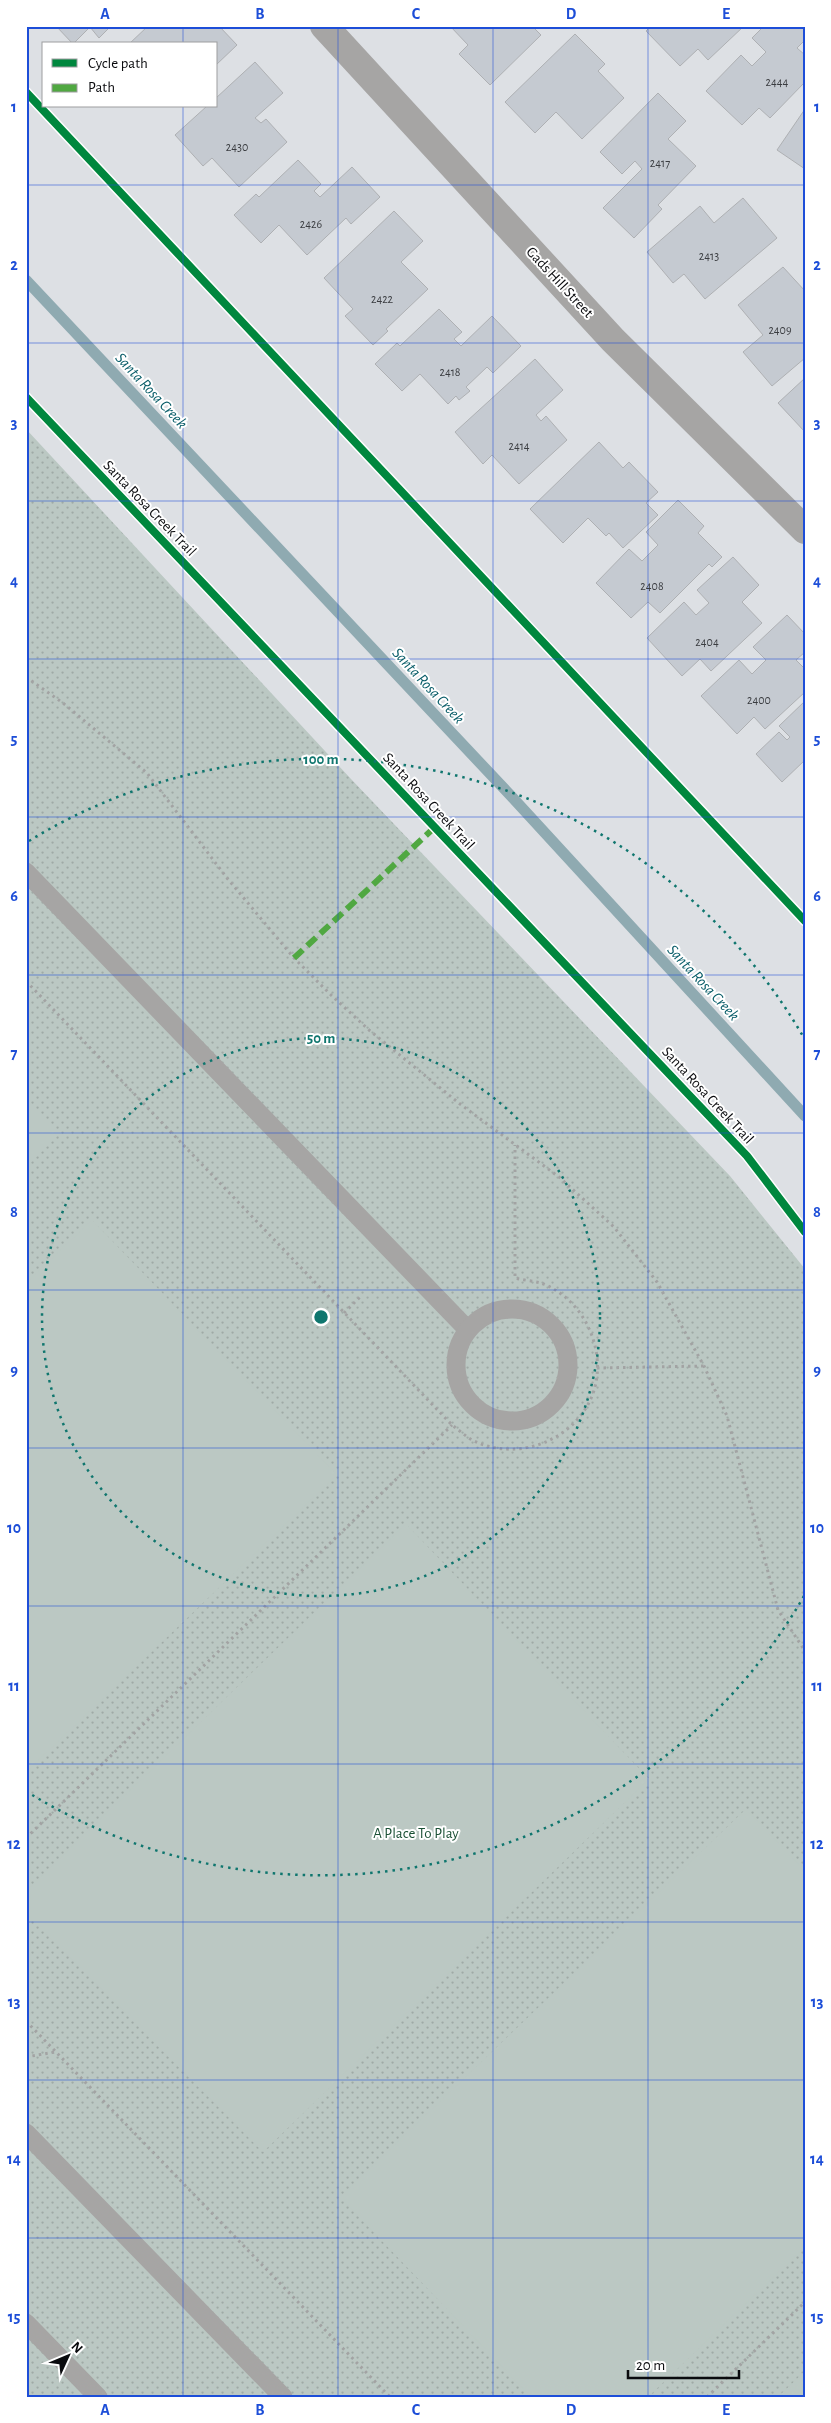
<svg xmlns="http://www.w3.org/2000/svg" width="831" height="2423" font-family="'Alegreya Sans',sans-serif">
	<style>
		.green { fill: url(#green-dots) }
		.pitch { fill: #bbc8c3 }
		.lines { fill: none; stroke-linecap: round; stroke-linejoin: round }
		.stream { stroke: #8faab1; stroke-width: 11 }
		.building { fill: #c5cad1; stroke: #aeb0b3 }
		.path { stroke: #a2a3a3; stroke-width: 3; stroke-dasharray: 2.5 4; stroke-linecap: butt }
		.lane { stroke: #a6a5a4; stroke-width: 19 }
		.street { stroke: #a6a5a4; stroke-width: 28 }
		.quiet { stroke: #50a841; stroke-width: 6; stroke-dasharray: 12 6; stroke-linecap: butt }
		.cycleway-casing { stroke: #fff; stroke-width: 11 }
		.cycleway { stroke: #00873e; stroke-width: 8 }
		.grid { fill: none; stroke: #1d4ed8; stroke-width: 1; stroke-opacity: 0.55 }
		.ring { fill: none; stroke: #0f766e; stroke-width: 2.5; stroke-dasharray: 2.5 5 }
		.labels { text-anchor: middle; stroke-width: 4; stroke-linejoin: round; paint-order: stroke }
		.number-label { font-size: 12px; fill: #3a3c40 }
		.street-label { font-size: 15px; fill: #0a0b0e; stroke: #fff }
		.park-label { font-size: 15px; fill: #1a5035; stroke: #fff }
		.water-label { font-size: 16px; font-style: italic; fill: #095d69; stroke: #fff }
		.centre { fill: #0f766e; stroke: #fff; stroke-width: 2.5 }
		.ring-label { font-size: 15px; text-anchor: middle; font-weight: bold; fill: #0f766e; stroke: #fff; stroke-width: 4; stroke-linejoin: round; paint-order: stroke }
		.neatline { fill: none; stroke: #1d4ed8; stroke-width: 2 }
		.grid-label { font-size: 16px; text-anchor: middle; font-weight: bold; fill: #1d4ed8 }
	</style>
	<defs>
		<pattern id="green-dots" width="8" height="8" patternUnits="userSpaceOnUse" patternTransform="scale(1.25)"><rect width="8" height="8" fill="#bbc8c3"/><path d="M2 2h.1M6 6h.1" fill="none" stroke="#9faaa6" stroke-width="1.8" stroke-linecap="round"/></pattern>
	</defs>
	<rect width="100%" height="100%" fill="#dde0e4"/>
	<!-- green -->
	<path class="green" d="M26,429L351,779L730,1176L805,1269V2397H26Z"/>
	<!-- pitch -->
	<g class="pitch">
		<path d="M26,1102L59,1134L26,1167Z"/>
		<path d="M92,1220L337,1475L26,1772V1283Z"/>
		<path d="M406,1524L649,1779L263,2152L26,1913V1891Z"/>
		<path d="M746,1809L805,1871V2247L648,2397H531L340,2197Z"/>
		<path d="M805,2371V2397H778Z"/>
	</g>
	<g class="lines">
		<!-- stream -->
		<path class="stream" d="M26,280L512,797L805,1116"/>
	</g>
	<!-- building -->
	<g class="building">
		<path d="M56,26H111L99,38L90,27L73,44Z"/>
		<path d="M148,26H219L237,45L216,65V44H129Z"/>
		<path d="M450,26H532L541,35L490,85L459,54L468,45Z"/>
		<path d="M651,26H744L708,60L698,49L680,66L646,31Z"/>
		<path d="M764,26H805V40L797,48L805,55V82L770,118L759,108L742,125L706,91L741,55L752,66L766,52L752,38Z"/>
		<path d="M575,34L605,64L598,71L624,98L582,139L556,112L535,133L505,102Z"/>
		<path d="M255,62L283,93L255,118L261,123L266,119L287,142L239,187L212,158L203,166L175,135L207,106H216V98Z"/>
		<path d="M658,93L686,121L668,139L696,166L658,205L662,209L634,238L603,208L642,169L635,161L622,174L600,152Z"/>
		<path d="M805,109V169L777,150Z"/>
		<path d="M298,160L321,184L314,191L320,197L352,167L380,197L351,224L346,218L307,255L279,225L261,243L234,215L256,194L259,197Z"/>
		<path d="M743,198L777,238L705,299L684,274L673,283L647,252L700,206L714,223Z"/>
		<path d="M394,211L423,241L401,262L428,289L386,329L388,331L373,345L345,316L353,309L324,278Z"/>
		<path d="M783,267L805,291V358L772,386L743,352L763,335L738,305Z"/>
		<path d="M439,309L462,332L454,339L461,346L492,316L521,346L493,373L487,367L466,387L470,391L459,400L456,396L448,404L420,374L402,391L375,364L397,343L400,346Z"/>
		<path d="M535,359L563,390L536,415L541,421L546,416L567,440L519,484L492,455L483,464L455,432Z"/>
		<path d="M805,378V432L778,403Z"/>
		<path d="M599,442L623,468L629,462L658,492L646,503L658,515L623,548L609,533L606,536L588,518L563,543L530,509Z"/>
		<path d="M678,500L704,526L698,533L722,557L712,567L709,564L660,613L648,602L631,618L596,583L629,549L642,561L658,545L646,532Z"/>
		<path d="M733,557L759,585L742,602L762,623L711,671L700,659L682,676L647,638L684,602L696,615L709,603L697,590Z"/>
		<path d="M787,615L805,634V652L796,660L805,669V692L765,729L754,717L737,734L701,696L739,660L752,674L766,660L753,647Z"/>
		<path d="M805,701V760L782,782L756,754L779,732L787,740L790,737L779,726Z"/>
	</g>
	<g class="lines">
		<!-- path -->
		<g class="path">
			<path d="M26,677L63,703L147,773L227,878L294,958L331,995L369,1030L460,1104L559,1177L614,1227L657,1282L704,1366L727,1416L778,1610L805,1651"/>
			<path d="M26,981L452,1425C459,1430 466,1437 474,1441C517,1462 574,1441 592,1396C609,1353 585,1299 541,1283C533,1281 523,1280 515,1278V1145"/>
			<path d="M344,1313L360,1297"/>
			<path d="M597,1368L704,1366"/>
			<path d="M26,1838L452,1425"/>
			<path d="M26,2021L390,2397"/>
			<path d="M26,2057L55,2052"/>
			<path d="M707,2397L805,2302"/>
		</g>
		<!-- lane -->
		<g class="lane">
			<path d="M26,872L468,1330"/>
			<circle cx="512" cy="1365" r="56"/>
			<path d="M26,2133L283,2397"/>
			<path d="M26,2323L98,2397"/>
		</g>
		<!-- street -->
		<path class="street" d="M324,26L613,340L805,530"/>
		<!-- quiet -->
		<path class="quiet" d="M294,958L435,827"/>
		<!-- cycleway casing -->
		<g class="cycleway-casing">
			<g id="cycleway">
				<path d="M26,92L805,921"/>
				<path d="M26,397L747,1156L805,1232"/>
			</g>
		</g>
		<!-- cycleway -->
		<use href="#cycleway" class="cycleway"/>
	</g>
	<!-- grid -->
	<path class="grid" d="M183,26V44M338,26V2397M493,26V2397M648,26V2397M183,106V2397M26,185H805M26,343H805M26,501H805M26,659H805M26,817H805M26,975H805M26,1133H805M26,1290H805M26,1448H805M26,1606H805M26,1764H805M26,1922H805M26,2080H805M26,2238H805"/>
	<!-- distance rings -->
	<g class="ring">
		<circle cx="321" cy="1317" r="279"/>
		<path d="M804 1596A558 558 0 0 1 29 1793M29 841A558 558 0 0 1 804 1038"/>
	</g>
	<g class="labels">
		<!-- number labels -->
		<g class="number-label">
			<text x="777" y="86">2444</text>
			<text x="237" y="151">2430</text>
			<text x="660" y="167">2417</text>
			<text x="311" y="228">2426</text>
			<text x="709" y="260">2413</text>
			<text x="382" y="303">2422</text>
			<text x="780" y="334">2409</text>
			<text x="450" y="376">2418</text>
			<text x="519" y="450">2414</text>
			<text x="652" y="590">2408</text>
			<text x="707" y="646">2404</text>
			<text x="759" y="704">2400</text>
		</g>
		<!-- street labels -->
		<g class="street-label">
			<text transform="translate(560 282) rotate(47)" y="5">Gads Hill Street</text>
			<text transform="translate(150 508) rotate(46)" y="5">Santa Rosa Creek Trail</text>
			<text transform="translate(429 801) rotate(47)" y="5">Santa Rosa Creek Trail</text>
			<text transform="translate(708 1095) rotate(47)" y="5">Santa Rosa Creek Trail</text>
		</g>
		<!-- park labels -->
		<g class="park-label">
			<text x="416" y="1838">A Place To Play</text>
		</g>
		<!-- water labels -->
		<g class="water-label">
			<text transform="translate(152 390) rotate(47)" y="6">Santa Rosa Creek</text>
			<text transform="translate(429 685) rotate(47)" y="6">Santa Rosa Creek</text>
			<text transform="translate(704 982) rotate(47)" y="6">Santa Rosa Creek</text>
		</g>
	</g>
	<circle cx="321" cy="1317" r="8" class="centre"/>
	<g class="ring-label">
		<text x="321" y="764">100 m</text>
		<text x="321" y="1043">50 m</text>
	</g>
	<!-- border -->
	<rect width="831" height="2423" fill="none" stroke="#ffffff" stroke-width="55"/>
	<!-- legend -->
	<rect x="42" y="42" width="175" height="65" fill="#ffffff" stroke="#9d9d9f"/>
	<rect x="52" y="59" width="25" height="8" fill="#00873e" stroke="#9d9d9f"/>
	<text x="88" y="68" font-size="15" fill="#0a0b0e">Cycle path</text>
	<rect x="52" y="84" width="25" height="8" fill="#50a841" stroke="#9d9d9f"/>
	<text x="88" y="92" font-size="15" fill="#0a0b0e">Path</text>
	<!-- north arrow -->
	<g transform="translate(68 2356) rotate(46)" stroke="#ffffff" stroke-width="4" paint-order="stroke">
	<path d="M0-4L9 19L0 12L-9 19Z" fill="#0a0b0e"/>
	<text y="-8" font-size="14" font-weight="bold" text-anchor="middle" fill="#0a0b0e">N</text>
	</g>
	<!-- scale -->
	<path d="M628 2370v8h111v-8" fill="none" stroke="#0a0b0e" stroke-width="2.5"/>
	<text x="636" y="2370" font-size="15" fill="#0a0b0e" stroke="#ffffff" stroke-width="4" paint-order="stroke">20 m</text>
	<rect x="28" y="28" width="776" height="2368" class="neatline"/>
	<g class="grid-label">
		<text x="105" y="19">A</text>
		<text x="260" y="19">B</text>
		<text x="416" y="19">C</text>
		<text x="571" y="19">D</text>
		<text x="726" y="19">E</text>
		<text x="14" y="112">1</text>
		<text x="817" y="112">1</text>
		<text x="14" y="270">2</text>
		<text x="817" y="270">2</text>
		<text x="14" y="428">3</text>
		<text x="817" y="428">3</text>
		<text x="14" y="586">4</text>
		<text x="817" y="586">4</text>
		<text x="14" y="744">5</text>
		<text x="817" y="744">5</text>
		<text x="14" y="901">6</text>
		<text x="817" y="901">6</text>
		<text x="14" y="1059">7</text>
		<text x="817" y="1059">7</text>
		<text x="14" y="1217">8</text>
		<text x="817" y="1217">8</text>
		<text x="14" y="1375">9</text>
		<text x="817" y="1375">9</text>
		<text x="14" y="1533">10</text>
		<text x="817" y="1533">10</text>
		<text x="14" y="1691">11</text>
		<text x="817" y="1691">11</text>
		<text x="14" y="1849">12</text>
		<text x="817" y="1849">12</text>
		<text x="14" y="2007">13</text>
		<text x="817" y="2007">13</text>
		<text x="14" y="2164">14</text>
		<text x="817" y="2164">14</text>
		<text x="14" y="2322">15</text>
		<text x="817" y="2322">15</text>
		<text x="105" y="2415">A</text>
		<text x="260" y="2415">B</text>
		<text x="416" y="2415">C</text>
		<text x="571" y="2415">D</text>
		<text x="726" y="2415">E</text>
	</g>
</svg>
